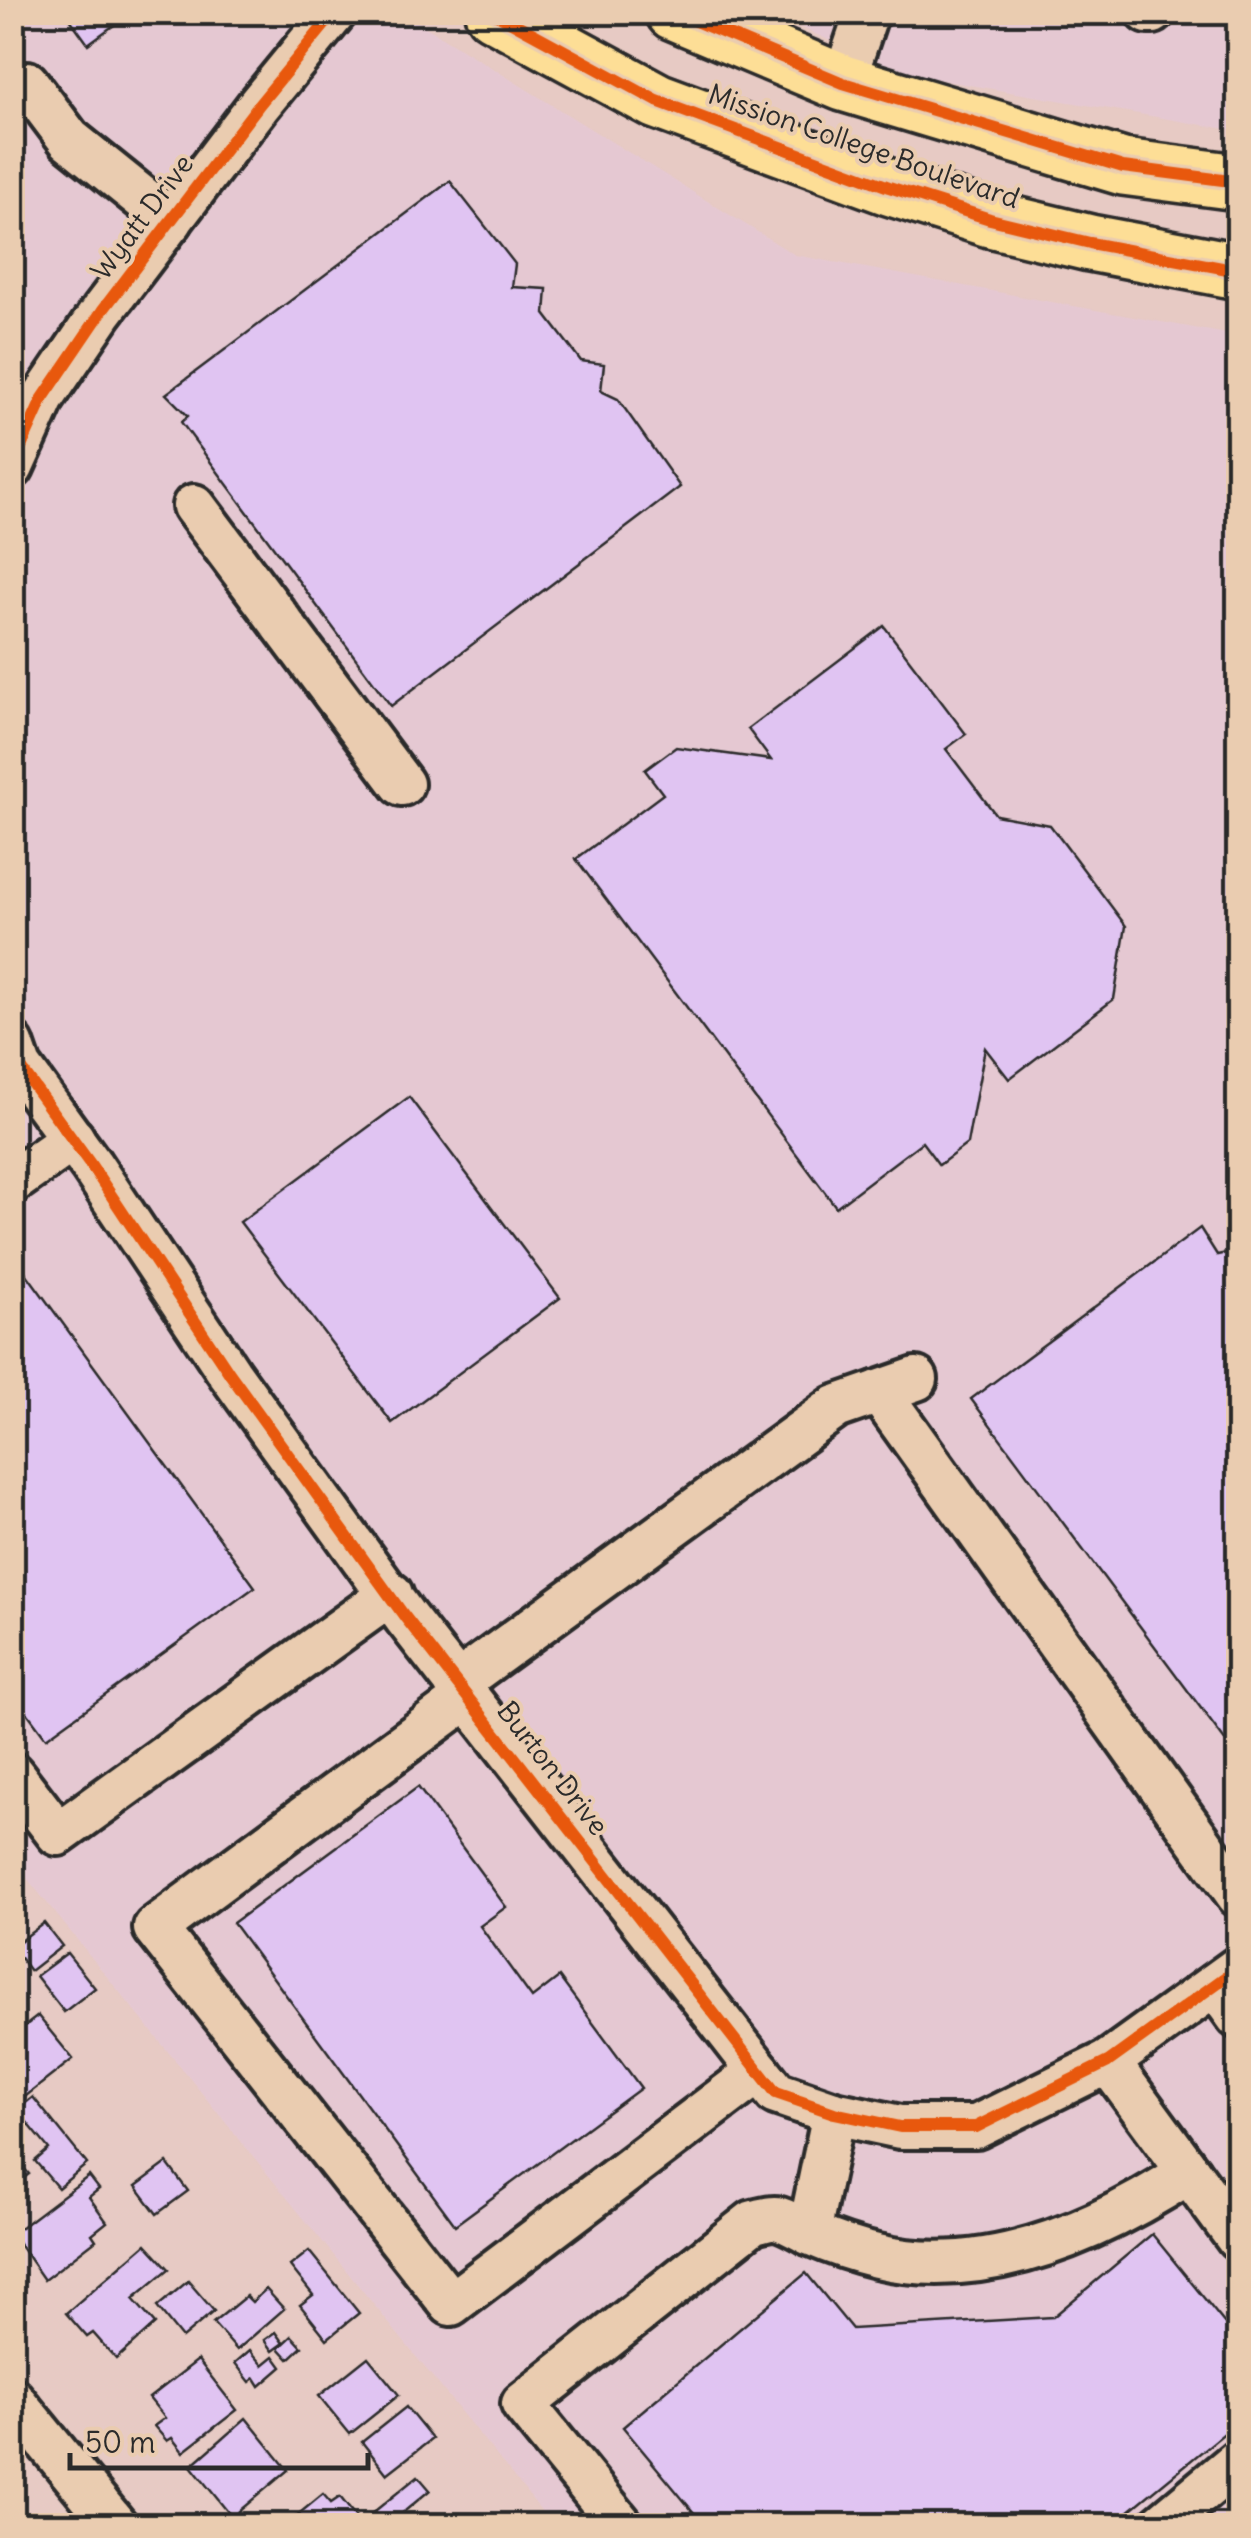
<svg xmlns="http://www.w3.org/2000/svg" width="1251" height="2538" font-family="Delius,sans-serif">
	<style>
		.built { fill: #e5c8d2 }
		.building { fill: #e0c4f2; stroke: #2b2b2b; stroke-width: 2.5 }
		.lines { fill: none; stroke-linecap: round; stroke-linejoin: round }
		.minor-casing { stroke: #2b2b2b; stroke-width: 50 }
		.major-casing { stroke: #2b2b2b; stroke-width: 62 }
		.minor { stroke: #eaccb0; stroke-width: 42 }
		.major { stroke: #fdde96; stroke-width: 55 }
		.cycleway-casing { stroke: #eaccb0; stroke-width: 19 }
		.cycleway { stroke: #e8590c; stroke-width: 12 }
		.labels { text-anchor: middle; stroke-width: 8; stroke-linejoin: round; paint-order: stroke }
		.street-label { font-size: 28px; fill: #2b2b2b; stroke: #eaccb0 }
	</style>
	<rect width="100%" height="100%" fill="#e7cac4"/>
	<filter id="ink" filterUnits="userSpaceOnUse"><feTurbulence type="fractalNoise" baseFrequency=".01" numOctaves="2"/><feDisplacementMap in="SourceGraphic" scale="20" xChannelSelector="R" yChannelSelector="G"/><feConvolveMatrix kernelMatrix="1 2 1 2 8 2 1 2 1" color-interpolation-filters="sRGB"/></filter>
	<g filter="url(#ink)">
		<!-- built -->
		<g class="built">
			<path d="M12,13H403L795,255L1238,336V2525H553L13,1861Z"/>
			<path d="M770,13H1238V131L900,73Z"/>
		</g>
		<!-- building -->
		<g class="building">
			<path d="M65,12H132L88,44Z"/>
			<path d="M450,181L515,264L512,287L547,289L545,314L581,361L604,364L601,391L618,399L680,487L391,706L181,422L188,416L166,394Z"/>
			<path d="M884,626L966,734L946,749L996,815L1050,825L1126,926L1114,999L1009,1079L985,1048L967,1144L939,1165L922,1142L836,1207L576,859L663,794L645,770L676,747L771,760L748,729Z"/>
			<path d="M409,1097L560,1298L392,1423L240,1222Z"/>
			<path d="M1200,1228L1217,1255L1227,1253L1238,1269V1733L1226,1742L971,1399Z"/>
			<path d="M18,1262L255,1587L46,1738L12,1692V1266Z"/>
			<path d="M418,1787L506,1907L480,1926L532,1998L559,1977L641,2088L455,2225L233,1923Z"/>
			<path d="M44,1923L62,1946L30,1971L12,1947Z"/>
			<path d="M67,1953L95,1988L64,2012L36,1976Z"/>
			<path d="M38,2016L73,2059L12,2107V2036Z"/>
			<path d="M33,2097L87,2164L58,2188L35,2161L49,2149L17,2110Z"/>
			<path d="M12,2154L29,2174L12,2187Z"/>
			<path d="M167,2163L188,2191L157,2214L136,2186Z"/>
			<path d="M89,2176L99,2189L89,2197L107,2222L92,2234L96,2240L44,2280L12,2234Z"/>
			<path d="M1152,2234L1238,2340V2422L1111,2526H705L623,2427L806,2273L852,2329L1053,2317Z"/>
			<path d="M146,2244L169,2269L133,2299L155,2324L116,2359L93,2333L87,2337L66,2313Z"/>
			<path d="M309,2251L359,2313L327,2339L300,2305L313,2295L290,2266Z"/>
			<path d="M188,2281L214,2311L182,2338L157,2307Z"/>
			<path d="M266,2289L284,2309L237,2350L213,2323L246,2296L252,2302Z"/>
			<path d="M276,2332L284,2343L273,2351L265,2340Z"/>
			<path d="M292,2336L302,2347L289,2359L279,2348Z"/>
			<path d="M250,2350L263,2365L274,2356L282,2367L260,2386L255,2378L250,2382L235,2363Z"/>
			<path d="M368,2357L399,2395L350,2434L319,2396Z"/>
			<path d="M198,2360L237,2410L183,2452L172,2438L167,2441L154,2426L165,2418L149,2398Z"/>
			<path d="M406,2407L432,2439L387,2474L362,2442Z"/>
			<path d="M246,2418L288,2470L232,2517L191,2466Z"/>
			<path d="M418,2476L430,2490L387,2526H378L370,2515Z"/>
			<path d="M323,2494L331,2503L340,2497L363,2526H284Z"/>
		</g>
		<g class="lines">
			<!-- minor casing -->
			<g class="minor-casing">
				<g id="minor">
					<path d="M1148,12H1153"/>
					<path d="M843,83L867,12"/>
					<path d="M12,93L27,83L69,139L171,221"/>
					<path d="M12,467L43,398L102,311L258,106L335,12"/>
					<path d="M194,506L402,784"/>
					<path d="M12,1044L20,1067L91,1165L230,1374L405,1617L776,2093L834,2113L900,2127H976L1108,2062L1238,1968"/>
					<path d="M12,1182L73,1139"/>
					<path d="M879,1392L1238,1895"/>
					<path d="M456,1684L836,1407L916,1379"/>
					<path d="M466,1698L155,1928L451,2304L759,2071"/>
					<path d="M12,1774L58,1834L391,1594"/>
					<path d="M1215,1985L1238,2017"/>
					<path d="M1108,2062L1238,2239"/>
					<path d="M809,2233L834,2113"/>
					<path d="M12,2399L116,2526"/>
					<path d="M622,2526L523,2404L753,2222C760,2221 769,2217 776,2218C787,2220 800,2229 811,2234C832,2243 855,2251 877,2256C987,2282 1099,2231 1189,2172"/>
					<path d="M1160,2526L1238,2461"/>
				</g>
			</g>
			<!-- major casing -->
			<g class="major-casing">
				<g id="major">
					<path d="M493,12L657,101L889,187L990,219L1090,243L1238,271"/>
					<path d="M674,12L843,83L1123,167L1238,182"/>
				</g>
			</g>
			<!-- minor -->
			<use href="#minor" class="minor"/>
			<!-- major -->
			<use href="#major" class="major"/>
			<!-- cycleway casing -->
			<g class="cycleway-casing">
				<g id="cycleway">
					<path d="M493,12L657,101L889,187L990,219L1090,243L1238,271"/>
					<path d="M674,12L843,83L1123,167L1238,182"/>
					<path d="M12,467L43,398L102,311L258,106L335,12"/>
					<path d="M12,1044L20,1067L91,1165L230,1374L405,1617L776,2093L834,2113L900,2127H976L1108,2062L1238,1968"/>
				</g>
			</g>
			<!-- cycleway -->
			<use href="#cycleway" class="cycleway"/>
		</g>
	</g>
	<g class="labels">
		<!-- street labels -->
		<g class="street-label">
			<text transform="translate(864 146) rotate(19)" y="10">Mission College Boulevard</text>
			<text transform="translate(142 217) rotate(-53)" y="10">Wyatt Drive</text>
			<text transform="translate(553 1768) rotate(52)" y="10">Burton Drive</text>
		</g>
	</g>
	<!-- margin -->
	<rect width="1251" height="2538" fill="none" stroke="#eaccb0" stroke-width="50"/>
	<rect x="25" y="25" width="1201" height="2488" fill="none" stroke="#2b2b2b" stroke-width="4" filter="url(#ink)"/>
	<!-- scale -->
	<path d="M70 2453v15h298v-15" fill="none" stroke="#2b2b2b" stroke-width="5"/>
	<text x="85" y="2453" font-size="30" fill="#2b2b2b" stroke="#eaccb0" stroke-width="8" paint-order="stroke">50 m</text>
</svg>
